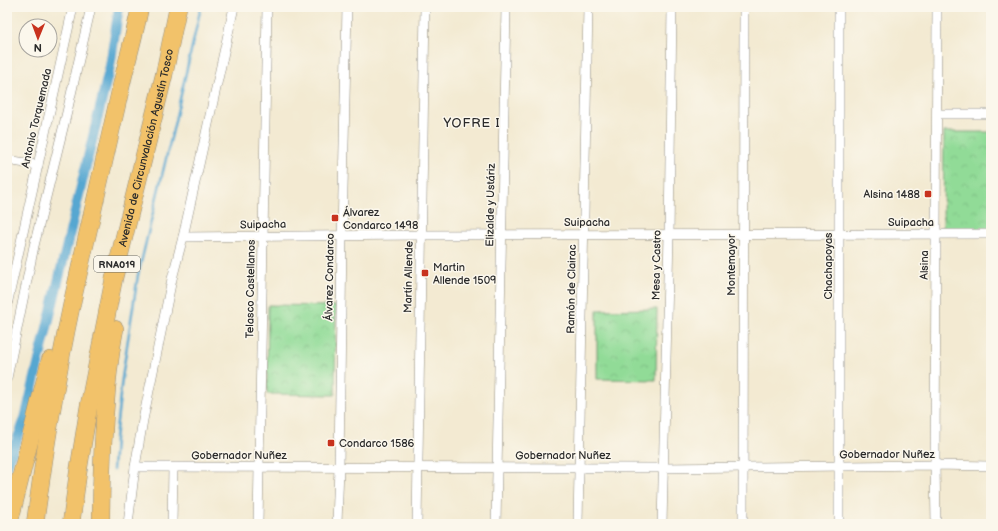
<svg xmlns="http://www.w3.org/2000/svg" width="998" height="531" font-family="'Balsamiq Sans',sans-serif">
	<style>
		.park { fill: url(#park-crowns); stroke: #5e8361 }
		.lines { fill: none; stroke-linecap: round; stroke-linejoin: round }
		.stream { stroke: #57a7d1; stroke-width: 2.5 }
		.canal { stroke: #57a7d1; stroke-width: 10 }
		.street-casing { stroke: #8f8a7e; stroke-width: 10 }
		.highway-casing { stroke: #8f8a7e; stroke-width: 18 }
		.street { stroke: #fff; stroke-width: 9 }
		.highway { stroke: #f2c26a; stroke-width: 17 }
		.poi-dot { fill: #c8321e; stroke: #fbf7ec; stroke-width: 1.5 }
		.labels { text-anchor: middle; stroke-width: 3; stroke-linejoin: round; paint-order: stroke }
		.shield { fill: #fbf7ec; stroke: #696865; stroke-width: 1 }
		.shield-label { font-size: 10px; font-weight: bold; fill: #2b2b2b }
		.street-label { font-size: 11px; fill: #2b2b2b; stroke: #fbf7ec }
		.poi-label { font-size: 11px; fill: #2b2b2b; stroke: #fbf7ec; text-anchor: start }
		.quarter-label { font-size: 13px; letter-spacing: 1px; fill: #2b2b2b; stroke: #fbf7ec }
	</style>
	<defs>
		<pattern id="park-crowns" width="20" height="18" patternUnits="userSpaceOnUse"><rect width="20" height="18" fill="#91db97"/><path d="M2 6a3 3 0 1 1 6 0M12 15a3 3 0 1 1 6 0" fill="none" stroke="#7dbc82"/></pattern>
	</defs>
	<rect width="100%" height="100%" fill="#fbf7ec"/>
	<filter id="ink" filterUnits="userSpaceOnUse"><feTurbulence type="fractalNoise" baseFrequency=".025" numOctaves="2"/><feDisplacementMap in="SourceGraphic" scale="8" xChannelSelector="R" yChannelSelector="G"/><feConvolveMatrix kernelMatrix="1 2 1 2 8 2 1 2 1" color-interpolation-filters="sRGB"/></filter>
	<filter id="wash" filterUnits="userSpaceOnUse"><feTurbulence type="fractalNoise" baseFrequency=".012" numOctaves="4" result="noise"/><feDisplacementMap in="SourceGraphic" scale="16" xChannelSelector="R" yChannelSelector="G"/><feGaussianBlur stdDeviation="0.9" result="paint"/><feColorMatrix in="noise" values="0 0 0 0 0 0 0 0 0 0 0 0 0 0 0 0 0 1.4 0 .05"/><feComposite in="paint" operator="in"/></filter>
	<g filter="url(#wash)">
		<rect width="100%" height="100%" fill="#f3ead2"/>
		<!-- park -->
		<g class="park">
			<path d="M944,132H991V231H943Z"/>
			<path d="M268,305L336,306L335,395L267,394Z"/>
			<path d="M657,309L656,380L597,379V310Z"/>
		</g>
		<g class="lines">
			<!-- stream -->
			<path class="stream" d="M113,470L115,439L122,378L138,275L172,134L201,7"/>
			<!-- canal -->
			<path class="canal" d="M7,466L25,419L110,66L119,7"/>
		</g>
	</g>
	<g filter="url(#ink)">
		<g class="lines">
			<!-- street casing -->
			<g class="street-casing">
				<g id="street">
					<path d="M937,114H991"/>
					<path d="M7,160L38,165"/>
					<path d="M183,237C262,237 342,235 421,235L991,234"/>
					<path d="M7,305L73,7"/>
					<path d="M7,378L34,246L67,112L91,7"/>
					<path d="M135,467L663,468L935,465L991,466"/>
					<path d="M128,524L135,467L143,420L172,279L183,237L234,7"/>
					<path d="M172,524L173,468"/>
					<path d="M258,524L263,237L267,7"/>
					<path d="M337,524L339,467L342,235L347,7"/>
					<path d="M417,524L425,7"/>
					<path d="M496,524L506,7"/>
					<path d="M578,524L588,7"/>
					<path d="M662,524L669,235L672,7"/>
					<path d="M743,524L744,7"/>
					<path d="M839,524V7"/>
					<path d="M936,524L935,465L937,7"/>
				</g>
			</g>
			<!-- highway casing -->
			<g class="highway-casing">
				<g id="highway">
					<path d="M9,524L50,360"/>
					<path d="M35,524C46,441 59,358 78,276C92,213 107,150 121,87C127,60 135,34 140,7"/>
					<path id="s1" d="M71,524L78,473L89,405L114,278L164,75L178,7"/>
					<path d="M101,524C101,478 103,432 107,387C109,367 111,348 115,329"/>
				</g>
			</g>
			<!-- street -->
			<use href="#street" class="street"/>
			<!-- highway -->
			<use href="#highway" class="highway"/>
		</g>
	</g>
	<!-- markers -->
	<g class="poi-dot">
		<rect x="924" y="190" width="8" height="8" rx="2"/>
		<rect x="331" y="214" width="8" height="8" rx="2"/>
		<rect x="421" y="269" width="8" height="8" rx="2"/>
		<rect x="327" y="439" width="8" height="8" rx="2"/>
	</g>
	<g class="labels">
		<!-- shield labels -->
		<rect class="shield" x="94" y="256" width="46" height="16" rx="3"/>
		<g class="shield-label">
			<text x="117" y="268">RNA019</text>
		</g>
		<!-- street labels -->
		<g class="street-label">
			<text transform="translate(36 118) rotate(-77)" y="4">Antonio Torquemada</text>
			<text dy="4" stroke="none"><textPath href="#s1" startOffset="384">Avenida de Circunvalación Agustín Tosco</textPath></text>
			<text transform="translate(490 205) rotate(-89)" y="4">Elizalde y Ustáriz</text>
			<text x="587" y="226">Suipacha</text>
			<text x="911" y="226">Suipacha</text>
			<text transform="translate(263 224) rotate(-1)" y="4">Suipacha</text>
			<text transform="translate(656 265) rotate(-89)" y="4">Mesa y Castro</text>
			<text transform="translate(731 265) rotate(-90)" y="4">Montemayor</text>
			<text transform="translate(924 265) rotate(-90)" y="4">Alsina</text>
			<text transform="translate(828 266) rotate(-90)" y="4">Chachapoyas</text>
			<text transform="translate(329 277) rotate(-89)" y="4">Álvarez Condarco</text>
			<text transform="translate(408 277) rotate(-89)" y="4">Martín Allende</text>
			<text transform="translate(250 289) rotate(-89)" y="4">Telasco Castellanos</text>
			<text transform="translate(571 289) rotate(-89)" y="4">Ramón de Clairac</text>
			<text x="887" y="458">Gobernador Nuñez</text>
			<text x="239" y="459">Gobernador Nuñez</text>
			<text x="563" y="459">Gobernador Nuñez</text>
		</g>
		<!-- poi labels -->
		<g class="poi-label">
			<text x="920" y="198" text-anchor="end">Alsina 1488</text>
			<text x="343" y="216">Álvarez<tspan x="343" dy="13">Condarco 1498</tspan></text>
			<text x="433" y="271">Martin<tspan x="433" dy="13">Allende 1509</tspan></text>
			<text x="339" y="447">Condarco 1586</text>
		</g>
		<!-- quarter labels -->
		<g class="quarter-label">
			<text x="472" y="127">YOFRE I</text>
		</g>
	</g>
	<!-- margin -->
	<rect width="998" height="531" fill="none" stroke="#fbf7ec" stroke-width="24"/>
	<!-- north arrow -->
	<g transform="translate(38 38) rotate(181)"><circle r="19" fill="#fbf7ec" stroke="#a8a59f"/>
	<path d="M0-3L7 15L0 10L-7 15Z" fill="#c8321e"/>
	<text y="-6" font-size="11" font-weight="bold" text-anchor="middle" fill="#2b2b2b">N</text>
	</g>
</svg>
